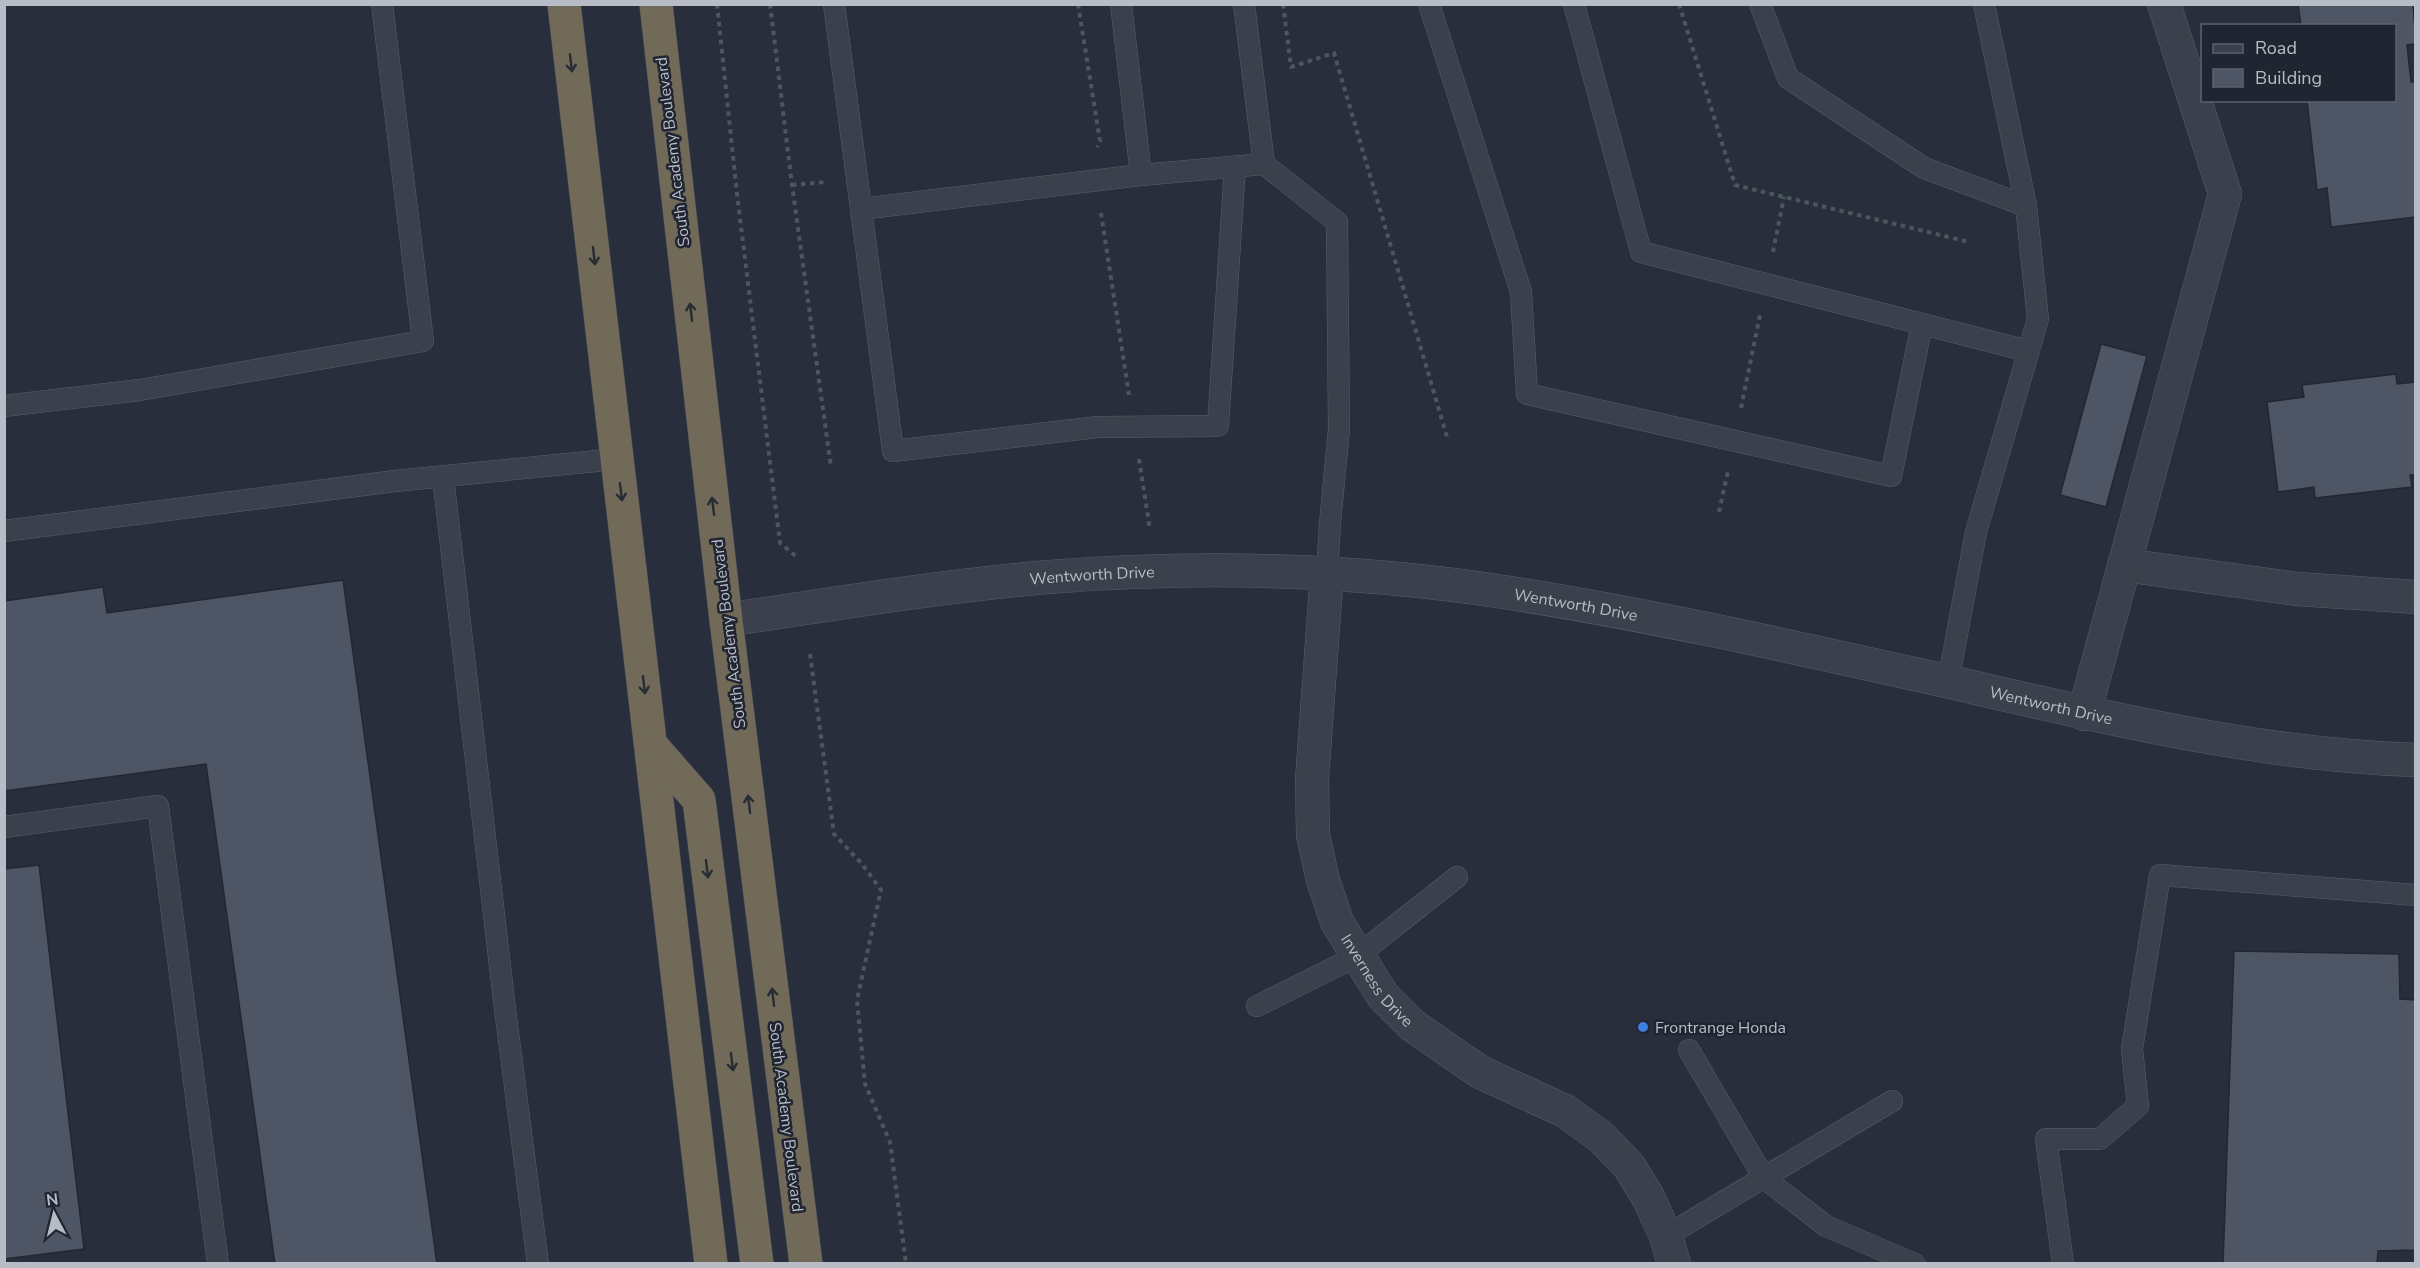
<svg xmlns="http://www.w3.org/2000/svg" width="2420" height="1268" font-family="'Nunito Sans',sans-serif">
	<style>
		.building { fill: #4e5564; stroke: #222733; stroke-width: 1.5 }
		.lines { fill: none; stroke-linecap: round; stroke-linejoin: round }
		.lane-casing { stroke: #595e6a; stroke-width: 22 }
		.street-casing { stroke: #595e6a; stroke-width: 34 }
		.highway-casing { stroke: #464b57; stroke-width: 34 }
		.path { stroke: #4a585c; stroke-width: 4; stroke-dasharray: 4.5 4.5; stroke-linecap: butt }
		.lane { stroke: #3b404c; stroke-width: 21 }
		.street { stroke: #3b404c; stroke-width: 33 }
		.highway { stroke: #716a59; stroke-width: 33 }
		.oneway { stroke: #282c35 }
		.shop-dot { fill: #3f7fe0; stroke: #202531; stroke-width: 2 }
		.labels { text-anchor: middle; stroke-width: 5; stroke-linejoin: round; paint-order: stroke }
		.street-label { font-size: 16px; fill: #b7bcc7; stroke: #202531 }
		.poi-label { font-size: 16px; fill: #b7bcc7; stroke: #202531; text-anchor: start }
	</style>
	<rect width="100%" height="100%" fill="#282e3c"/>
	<!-- building -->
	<g class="building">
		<path d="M2298,4H2413L2416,44L2407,45L2411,82H2416V217L2331,227L2327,188L2317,190L2307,100H2394V26H2301Z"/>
		<path d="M2101,344L2147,356L2106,507L2060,495Z"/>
		<path d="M2396,374L2397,384L2416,382V475H2410L2412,487L2315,498L2314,487L2278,492L2267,402L2304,397L2302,385Z"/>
		<path d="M343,580L437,1264H275L206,764L4,791V601L103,587L107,613Z"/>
		<path d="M39,865L84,1249L4,1259V869Z"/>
		<path d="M2234,951L2399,954L2400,999L2416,1000V1250L2378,1251L2377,1264H2223Z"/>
	</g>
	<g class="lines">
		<!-- lane casing -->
		<g class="lane-casing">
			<g id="lane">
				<path d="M834,4L893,451L1098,427L1218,426L1235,167"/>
				<path d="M1121,4L1141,175"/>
				<path d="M1244,4L1264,164L1337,222L1339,429L1330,523L1327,573"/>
				<path d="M1429,4L1521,292L1527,394L1891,476L1922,324"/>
				<path d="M1574,4L1641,252L2028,351"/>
				<path d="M1760,4L1788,78L1924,168L2026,206"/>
				<path d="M861,209L1141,175L1264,164"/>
				<path d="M4,406L140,390L423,341L382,4"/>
				<path d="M443,477L505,1009L538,1264"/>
				<path d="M4,531L395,481L617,459"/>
				<path d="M1948,682L1976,532L2038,319L2026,206L1984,4"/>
				<path d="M4,827L158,806L218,1264"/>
				<path d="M1257,1006L1357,956L1457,877"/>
				<path d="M1689,1050L1764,1178L1826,1226L1915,1264"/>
				<path d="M1666,1236L1892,1101"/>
				<path d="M2063,1264L2046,1139H2100L2138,1106L2132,1049L2160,875L2416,895"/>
			</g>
		</g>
		<!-- street casing -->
		<g class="street-casing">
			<g id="street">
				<path d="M2124,565L2297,589L2416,597"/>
				<path id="s1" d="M1327,573L1312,779L1313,835L1323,880L1337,922L1383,996L1412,1025L1480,1072L1565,1111L1601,1137L1629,1166L1648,1197L1666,1236L1674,1264"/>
				<path id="s2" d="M726,620C833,604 941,586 1049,577C1201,565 1354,569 1504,592C1653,615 1802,649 1950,682C2102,717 2259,755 2416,760"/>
				<path d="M2084,714L2225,194L2164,4"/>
			</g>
		</g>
		<!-- highway casing -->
		<g class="highway-casing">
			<g id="highway">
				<path d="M564,4L711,1264"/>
				<path d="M656,4L726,620L806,1264"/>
				<path d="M651,745L699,800L757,1264"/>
			</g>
		</g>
		<!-- path -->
		<g class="path">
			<path d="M717,4L737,194L780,543L798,558"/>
			<path d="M770,4L792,185L831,467"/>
			<path d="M1078,4L1100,141L1097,147"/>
			<path d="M1283,4L1291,67L1334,53L1447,437"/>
			<path d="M1679,4L1735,185L1969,242"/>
			<path d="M792,185L826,182"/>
			<path d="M1101,213L1129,395"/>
			<path d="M1773,252L1784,197"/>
			<path d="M1741,408L1760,315"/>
			<path d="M1139,459L1150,530"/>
			<path d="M1719,512L1728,471"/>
			<path d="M810,654L834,834L862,864L881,890L857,1000L865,1084L890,1142L906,1264"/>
		</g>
		<!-- lane -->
		<use href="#lane" class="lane"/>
		<!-- street -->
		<use href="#street" class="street"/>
		<!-- highway -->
		<use href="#highway" class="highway"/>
	</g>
	<!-- one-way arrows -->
	<defs><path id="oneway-shaft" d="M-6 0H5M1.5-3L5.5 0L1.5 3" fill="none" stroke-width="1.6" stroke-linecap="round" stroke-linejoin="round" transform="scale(1.5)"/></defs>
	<g class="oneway">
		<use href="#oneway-shaft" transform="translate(571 63) rotate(83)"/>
		<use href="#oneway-shaft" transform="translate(594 256) rotate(83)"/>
		<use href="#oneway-shaft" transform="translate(691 312) rotate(-97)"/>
		<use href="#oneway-shaft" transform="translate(621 492) rotate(83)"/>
		<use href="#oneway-shaft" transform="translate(713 506) rotate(-97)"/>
		<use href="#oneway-shaft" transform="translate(644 685) rotate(83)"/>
		<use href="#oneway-shaft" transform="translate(749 804) rotate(-97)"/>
		<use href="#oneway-shaft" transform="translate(707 869) rotate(83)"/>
		<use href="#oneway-shaft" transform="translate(773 997) rotate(-97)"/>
		<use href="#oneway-shaft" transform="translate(732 1062) rotate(83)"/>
	</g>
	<!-- markers -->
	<circle class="shop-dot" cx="1643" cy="1027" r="6"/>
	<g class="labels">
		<!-- street labels -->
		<g class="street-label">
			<text transform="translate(672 152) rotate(-97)" y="6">South Academy Boulevard</text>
			<text dy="6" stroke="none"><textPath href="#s2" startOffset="369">Wentworth Drive</textPath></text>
			<text dy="6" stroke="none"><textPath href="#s2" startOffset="855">Wentworth Drive</textPath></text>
			<text transform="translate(728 634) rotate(-97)" y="6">South Academy Boulevard</text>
			<text dy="6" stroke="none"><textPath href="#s2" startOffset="1341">Wentworth Drive</textPath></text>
			<text dy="6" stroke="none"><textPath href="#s1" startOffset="424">Inverness Drive</textPath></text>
			<text transform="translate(787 1117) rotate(83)" y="6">South Academy Boulevard</text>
		</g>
		<!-- poi labels -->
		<g class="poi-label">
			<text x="1655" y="1033">Frontrange Honda</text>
		</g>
	</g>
	<!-- border -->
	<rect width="2420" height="1268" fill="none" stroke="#b7bcc7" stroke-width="12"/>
	<!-- legend -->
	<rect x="2201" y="24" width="195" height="78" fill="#202531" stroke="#5c616d" stroke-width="1.5"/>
	<rect x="2213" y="44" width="30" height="9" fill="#3b404c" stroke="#5c616d" stroke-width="1.5"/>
	<text x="2255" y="54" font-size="18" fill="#b7bcc7">Road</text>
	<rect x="2213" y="69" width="30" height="18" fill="#4e5564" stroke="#5c616d" stroke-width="1.5"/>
	<text x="2255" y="84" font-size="18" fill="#b7bcc7">Building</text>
	<!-- north arrow -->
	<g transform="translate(54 1214) rotate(353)" stroke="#202531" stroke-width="4.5" paint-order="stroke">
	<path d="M0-4.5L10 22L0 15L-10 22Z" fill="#b7bcc7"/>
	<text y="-9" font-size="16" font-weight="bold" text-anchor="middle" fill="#b7bcc7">N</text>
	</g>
</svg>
